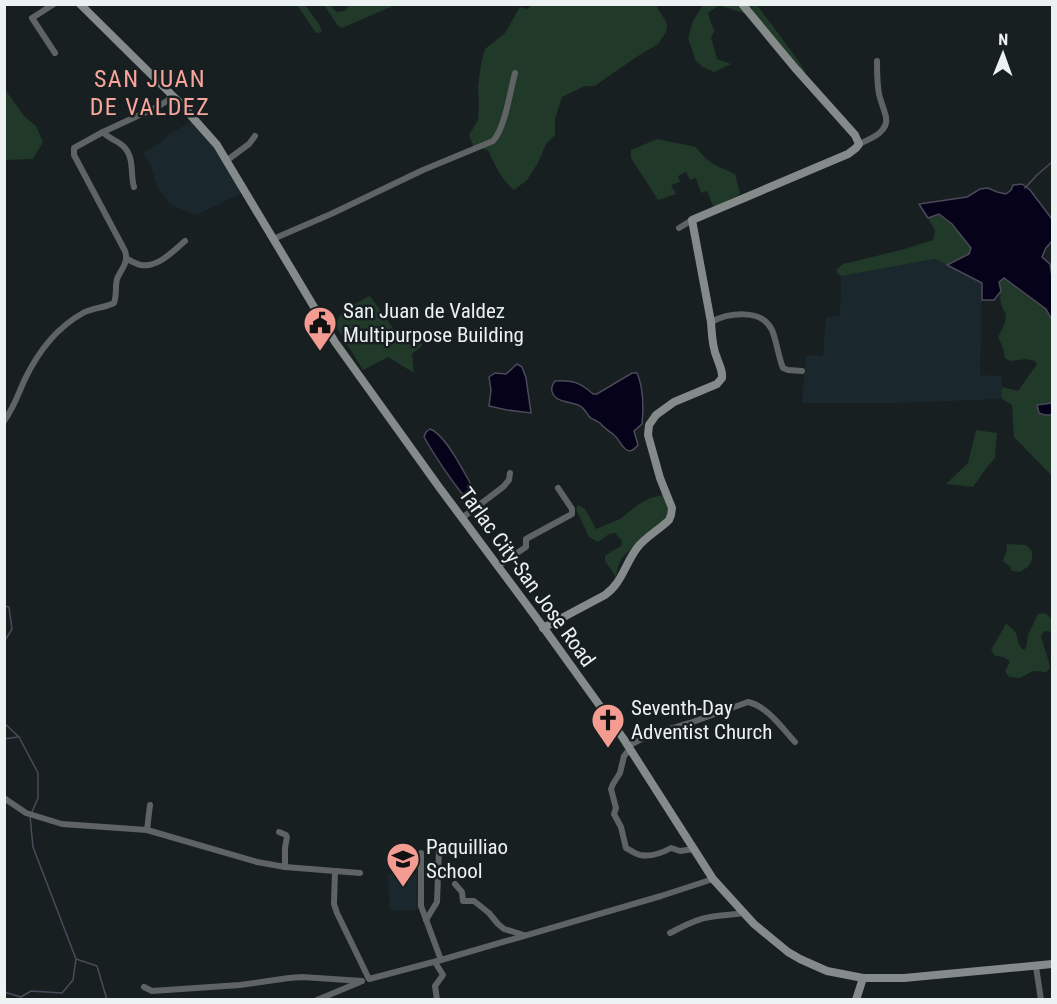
<svg xmlns="http://www.w3.org/2000/svg" width="1057" height="1004" font-family="'Roboto Condensed',sans-serif">
	<style>
		.built { fill: #1a282d }
		.green { fill: #203929 }
		.water { fill: #060219; stroke: #4b4a5a; stroke-width: 1.5 }
		.lines { fill: none; stroke-linecap: round; stroke-linejoin: round }
		.stream { stroke: #4b4a5a; stroke-width: 1.5 }
		.street { stroke: #5f6363; stroke-width: 6 }
		.secondary { stroke: #858b8a; stroke-width: 8 }
		.labels { text-anchor: middle; stroke-width: 5; stroke-linejoin: round; paint-order: stroke }
		.poi-label { font-size: 21px; fill: #ecf1f2; stroke: #181f21; text-anchor: start }
		.street-label { font-size: 21px; fill: #ecf1f2; stroke: #181f21 }
		.quarter-label { font-size: 24px; letter-spacing: 1.5px; fill: #f8a59c; stroke: #181f21 }
	</style>
	<rect width="100%" height="100%" fill="#181f21"/>
	<!-- built -->
	<g class="built">
		<path d="M193,121L209,140L242,193L196,215L171,205L158,188L155,180L154,174L150,163L143,153L161,142L171,133Z"/>
		<path d="M935,259L982,283L980,375L1002,376V399L893,403H802L806,355L823,356L826,317L840,316L841,276Z"/>
		<path d="M388,874H417L418,910H390Z"/>
	</g>
	<!-- green -->
	<g class="green">
		<path d="M534,4L657,5V7L665,20L667,25L666,32L658,44L638,56L596,85L593,86H585L562,97L555,119V135L546,144L538,163L527,180L514,190C501,179 495,165 488,150L474,147L469,135L478,120L479,106L478,87L481,64L485,49L505,33L520,7L527,9Z"/>
		<path d="M297,5H305L319,24L322,32L316,33Z"/>
		<path d="M324,5H330L337,12L344,11L350,5H395L342,28L338,26Z"/>
		<path d="M703,5H737L746,14L719,5L708,13L712,26L715,30L711,37L717,59L731,64L714,72L703,67L696,61L688,38L693,21Z"/>
		<path d="M744,5H757C773,27 790,48 805,71L801,73Z"/>
		<path d="M4,88L24,116L36,126L43,142L33,159L5,160Z"/>
		<path d="M657,139L696,147C709,165 716,165 735,174L740,194L714,208L707,191L701,193L696,178L690,180L686,172L678,176L680,182L671,185L676,194L658,200L631,158V150Z"/>
		<path d="M939,214L952,224L971,248L969,254L947,265L935,259L841,276L837,273V269L843,264L901,250L933,240L935,230L928,218Z"/>
		<path d="M1004,278L1046,309L1052,320V401L1051,403L1037,405L1045,415H1052V476L1014,437L1012,405L1002,399V387L1018,391L1037,364L1035,361L1026,359L1010,361L1005,358L1003,348L998,337L1005,323L1006,315L1001,304L999,282Z"/>
		<path d="M370,296L400,338L410,331H420L422,346L412,354L414,373L388,357L363,370L335,325L343,310Z"/>
		<path d="M976,430L997,433L995,458L987,467L973,487L946,484L968,463Z"/>
		<path d="M663,495L668,508L666,516L662,522L640,539L622,558L618,566L616,577L605,561V556C610,551 616,550 621,546L622,541L615,533L609,534L598,542L589,537L576,509L578,505L585,509L596,529L620,519L639,504L650,498Z"/>
		<path d="M1007,544L1026,545L1032,551C1033,564 1030,565 1020,572L1012,571L1010,566L1006,564L1003,560L1007,550Z"/>
		<path d="M1045,613L1052,619V632L1045,631L1041,635C1043,646 1048,656 1050,668L1046,672L1033,671L1020,678L1009,677L1005,671L1010,662L1004,657L995,656L991,650L1006,624C1023,635 1013,638 1023,650L1026,648L1028,635L1038,614Z"/>
	</g>
	<!-- water -->
	<g class="water">
		<path d="M1022,184L1030,190L1052,219V241L1046,248L1042,257L1050,264L1052,277V320L1046,309L1004,278L999,282L1001,291L994,300H982V283L947,265L969,254L971,248L952,224L939,214L928,218L919,204L967,197L980,189L988,188L997,192L1006,194L1011,190L1013,185Z"/>
		<path d="M517,364L522,367L526,378L531,413L507,410L489,406L491,390L489,377L495,373L506,374Z"/>
		<path d="M632,373H637C643,386 644,409 642,424L634,431L638,445C626,460 622,442 614,435C609,431 604,428 600,423C597,421 594,420 591,418C586,415 587,409 578,405C571,402 557,402 553,394C550,389 552,385 555,381C572,380 580,382 593,394H597Z"/>
		<path d="M1052,401V415H1045L1039,413L1037,405L1051,403Z"/>
		<path d="M430,429C446,435 465,474 474,490L476,495L474,499L467,500C451,480 437,460 424,437L426,432Z"/>
	</g>
	<g class="lines">
		<!-- stream -->
		<g class="stream">
			<path d="M1025,188L1037,175L1052,162"/>
			<path d="M4,606L9,607L12,629L4,642"/>
			<path d="M4,723L19,737L38,773V798L32,812"/>
			<path d="M4,739L18,737"/>
			<path d="M30,816L33,847L76,959L97,966L107,1000"/>
			<path d="M4,992L21,997L31,991L62,993L73,980L76,959"/>
		</g>
		<!-- street -->
		<g class="street">
			<path d="M54,4L32,18L55,53"/>
			<path d="M103,132C109,139 117,140 123,146C135,157 130,174 134,187"/>
			<path d="M859,144C870,139 889,132 886,117C884,109 881,102 879,94C877,83 877,71 877,61"/>
			<path d="M226,161L249,144L255,136"/>
			<path d="M679,228L692,220"/>
			<path d="M273,239L331,214L423,170L493,141C505,128 510,92 515,73"/>
			<path d="M127,259C131,261 136,264 141,265C158,268 173,251 185,241"/>
			<path d="M711,322C728,313 762,308 772,330C777,342 778,356 783,368L788,370L802,371"/>
			<path d="M4,421C14,408 18,394 25,379C38,352 56,328 83,313C92,308 104,308 114,303C117,295 115,287 117,279C121,269 129,263 125,251L74,155V148L103,132L159,106L173,97"/>
			<path d="M462,518L503,487L509,480L510,473"/>
			<path d="M498,566L526,547V539L572,514V509L558,488"/>
			<path d="M628,746L649,735L690,723L748,702C767,706 782,728 795,742"/>
			<path d="M630,749L624,756L620,773L613,784L611,789L616,808L614,814L621,827L626,848C630,850 636,854 640,855C651,857 662,853 671,848L680,851L694,849"/>
			<path d="M4,798L26,813L62,824L147,830L257,862L285,867L335,871L334,904L337,913L369,979L441,960L661,896L713,879"/>
			<path d="M147,830L150,805"/>
			<path d="M279,832L286,835L287,837L285,848V867"/>
			<path d="M421,853V906L441,960"/>
			<path d="M335,871L360,873"/>
			<path d="M455,884L462,892L463,901H474L489,913L498,924L504,929L524,935"/>
			<path d="M426,920L437,902L439,849"/>
			<path d="M670,933C682,927 695,919 710,917C721,915 731,915 743,913"/>
			<path d="M435,962L443,975L435,986L437,1000"/>
			<path d="M1036,967L1041,1000"/>
			<path d="M144,987L152,991L240,985L289,978L302,977L362,981"/>
			<path d="M317,1000L360,982"/>
		</g>
		<!-- secondary -->
		<g class="secondary">
			<path d="M80,4L178,101L217,145L335,342L439,487L541,624L623,738L713,879L754,924L788,952L800,959L827,971L863,978H904L1052,964"/>
			<path d="M543,628L605,595C622,583 625,564 637,548C645,537 659,530 669,520L671,515L672,508L660,478L648,435L649,425L656,415L674,402L717,384L722,378C723,370 719,365 717,358C712,347 712,335 711,322L692,220L848,154L856,148L859,144L855,135L795,68L742,4"/>
			<path d="M856,1000L863,978"/>
		</g>
	</g>
	<!-- icons -->
	<defs>
		<g id="civic-pin" transform="scale(1.725)"><path d="M0 17L-7.5 6A9.5 9.5 0 1 1 7.5 6Z" fill="#f59c92" stroke="#181f21"/><path d="M-.6-6.5H3V-4.5H.6V-3L4-1V1h2V6H-6V1h2V-1L-.6-3ZM-1.2 2.5V6h2.4V2.5Z" fill="#111"/></g>
		<g id="church-pin" transform="scale(1.725)"><path d="M0 17L-7.5 6A9.5 9.5 0 1 1 7.5 6Z" fill="#f59c92" stroke="#181f21"/><path d="M-1.2-6h2.4v3.5h3.3v2.4h-3.3V6h-2.4V-.1h-3.3v-2.4h3.3Z" fill="#111"/></g>
		<g id="school-pin" transform="scale(1.725)"><path d="M0 17L-7.5 6A9.5 9.5 0 1 1 7.5 6Z" fill="#f59c92" stroke="#181f21"/><path d="M0-5L7-2L0 1L-7-2ZM-4 1L0 2.5L4 1V4Q0 6-4 4Z" fill="#111"/></g>
	</defs>
	<g fill-rule="evenodd">
		<use href="#civic-pin" x="320" y="323"/>
		<use href="#church-pin" x="608" y="720"/>
		<use href="#school-pin" x="403" y="859"/>
	</g>
	<g class="labels">
		<!-- poi labels -->
		<g class="poi-label">
			<text x="343" y="318">San Juan de Valdez<tspan x="343" dy="24">Multipurpose Building</tspan></text>
			<text x="631" y="715">Seventh-Day<tspan x="631" dy="24">Adventist Church</tspan></text>
			<text x="426" y="854">Paquilliao<tspan x="426" dy="24">School</tspan></text>
		</g>
		<!-- street labels -->
		<g class="street-label">
			<text transform="translate(527 577) rotate(54)" y="7">Tarlac City-San Jose Road</text>
		</g>
		<!-- quarter labels -->
		<g class="quarter-label">
			<text x="150" y="87">SAN JUAN<tspan x="150" dy="28">DE VALDEZ</tspan></text>
		</g>
	</g>
	<!-- border -->
	<rect width="1057" height="1004" fill="none" stroke="#ecf1f2" stroke-width="12"/>
	<!-- north arrow -->
	<g transform="translate(1003 54) rotate(1)" stroke="#181f21" stroke-width="4.5" paint-order="stroke">
	<path d="M0-4.5L10 22L0 15L-10 22Z" fill="#ecf1f2"/>
	<text y="-9" font-size="16" font-weight="bold" text-anchor="middle" fill="#ecf1f2">N</text>
	</g>
</svg>
